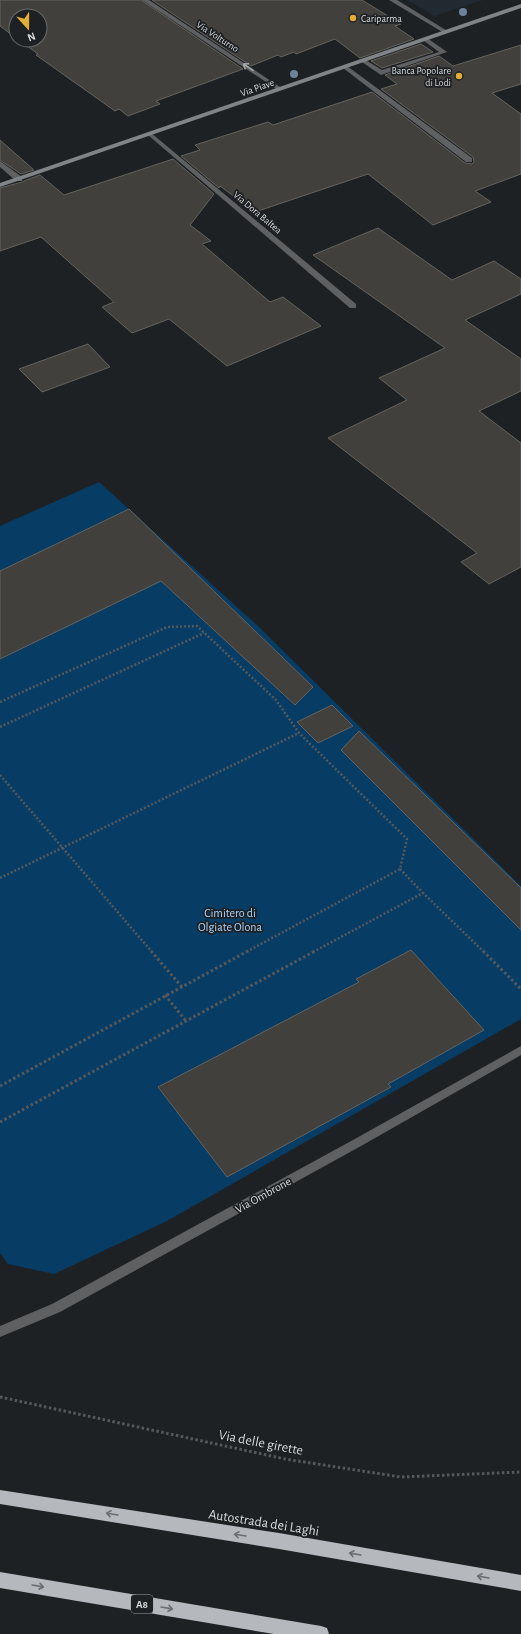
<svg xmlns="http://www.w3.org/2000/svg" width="521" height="1634" font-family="'Alegreya Sans',sans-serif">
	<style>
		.built { fill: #212931 }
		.green { fill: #073c65 }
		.building { fill: #42403c; stroke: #65635e }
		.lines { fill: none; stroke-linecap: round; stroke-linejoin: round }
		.path-far1 { stroke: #56595b; stroke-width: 2.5; stroke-dasharray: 2 2; stroke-linecap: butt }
		.path { stroke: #56595b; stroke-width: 3; stroke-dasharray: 2.5 2.5; stroke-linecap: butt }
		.lane { fill: #5e6062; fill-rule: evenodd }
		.street { fill: #5e6062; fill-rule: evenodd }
		.secondary { fill: #818487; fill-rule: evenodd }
		.highway { fill: #b5b9be; fill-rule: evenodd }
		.tree { fill: #6c839b }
		.oneway { stroke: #a7a9ab }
		.oneway2 { stroke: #6a6d71 }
		.poi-dot { fill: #e3ae35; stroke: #1e2124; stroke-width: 1.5 }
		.labels { text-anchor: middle; stroke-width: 3.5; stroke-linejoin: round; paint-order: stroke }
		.far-poi-label { font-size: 10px; fill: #d7d9db; stroke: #1e2124; text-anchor: start }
		.far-street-label { font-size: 10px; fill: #d7d9db; stroke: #1e2124 }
		.shield { fill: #1e2124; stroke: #a0a2a4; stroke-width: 1 }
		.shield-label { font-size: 11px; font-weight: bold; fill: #d7d9db }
		.park-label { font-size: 12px; fill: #abd3fc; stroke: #1e2124 }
		.street-label { font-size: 12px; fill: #d7d9db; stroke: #1e2124 }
		.near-street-label { font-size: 14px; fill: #d7d9db; stroke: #1e2124 }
	</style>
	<rect width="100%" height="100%" fill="#1e2124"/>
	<!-- built -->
	<path class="built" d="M407,0H483L434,16Z"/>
	<!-- green -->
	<path class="green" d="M99,482L258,626L521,886V1019L167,1221L54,1274L8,1264L0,1253V526Z"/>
	<!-- building -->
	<g class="building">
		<path d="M0,0H141L243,69L156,101L160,104L128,116L119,109L115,111L36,55L38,54L19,40H40V16H16V38L0,26Z"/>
		<path d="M152,0H362L401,24L395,26L414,39L360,58L335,39L296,54L294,52L281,57L278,55L251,66Z"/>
		<path d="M421,44L433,52L382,68L371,61Z"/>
		<path d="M521,45V84L492,93L521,114V174L475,191L491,202L433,225L368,174L255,212L220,186L219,188L181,156L200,150L195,145L268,122L273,125L372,92L465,163L472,164L474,162L473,157L381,89L397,84L385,75L439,56L453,66Z"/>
		<path d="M0,140L34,170L21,174L0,160Z"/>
		<path d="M173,159L214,194L190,225L211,241L202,244L270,302L283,297L321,326L227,366L169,319L132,333L102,307L114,302L41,237L0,251V188L22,182L24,181L40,175L64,195Z"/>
		<path d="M378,228L452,280L494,261L521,279V294L465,320L521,359V391L479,411L521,443V567L489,584L461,562L477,553L328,438L407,400L379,378L445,348L313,255Z"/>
		<path d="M88,344L110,367L42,392L19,369Z"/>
		<path d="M129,509L313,687L295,705L161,581L0,659V571Z"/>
		<path d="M332,705L353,726L318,743L297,722Z"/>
		<path d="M359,731L521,888V930L341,750Z"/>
		<path d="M411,950L484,1030L388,1084L391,1087L227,1177L158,1087L359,982L356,979Z"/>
	</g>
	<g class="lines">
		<!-- path-far1 -->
		<g class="path-far1">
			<path d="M0,702L167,627L197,626L276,700L299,733L407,839L400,869L246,952"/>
			<path d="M0,727L204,633"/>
			<path d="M0,775L152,952"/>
			<path d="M400,869L423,893"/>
			<path d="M0,878L299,733"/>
			<path d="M313,952L423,893L484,952"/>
		</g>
		<!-- path -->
		<g class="path">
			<path d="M151,951L182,987"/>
			<path d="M483,951L521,989"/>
			<path d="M165,995L186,1021"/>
			<path d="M0,1086L248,951"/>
			<path d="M0,1122L315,951"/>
			<path d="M0,1397L285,1459L401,1477L521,1472"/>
		</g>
		<!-- lane -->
		<g class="lane">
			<path d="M423,38H427L447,52L381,75L359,60L364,59L382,70L439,52L423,40Z"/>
			<path d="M343,66H347L472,158V162H466L343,68Z"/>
		</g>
		<!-- street -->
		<g class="street">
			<path d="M142,0H149L283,89L278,90Z"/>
			<path d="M389,0H397L449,32L444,33Z"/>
			<path d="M150,132L356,304V308H350L148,135V133Z"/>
			<path d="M0,161L22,177V181H16L0,167Z"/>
			<path d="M521,1046V1055L361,1146L60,1312L0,1337V1326L52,1304L353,1140Z"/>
		</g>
		<!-- secondary -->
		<path class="secondary" d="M521,4V8L0,187V183Z"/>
		<!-- highway -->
		<g class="highway">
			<path d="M0,1490L279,1533L521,1575V1591L279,1549L0,1504Z"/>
			<path d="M0,1572L321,1626L327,1628L329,1634H274L0,1588Z"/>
		</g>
	</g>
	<!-- trees -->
	<g class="tree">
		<circle cx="463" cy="12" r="4"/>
		<circle cx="294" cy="74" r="4"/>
	</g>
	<!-- one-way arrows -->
	<defs><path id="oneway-shaft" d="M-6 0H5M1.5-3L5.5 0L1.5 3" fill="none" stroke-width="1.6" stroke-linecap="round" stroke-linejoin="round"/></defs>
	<use class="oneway" href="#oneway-shaft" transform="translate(248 67) rotate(-146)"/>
	<g class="oneway2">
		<use href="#oneway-shaft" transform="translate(112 1514) rotate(-171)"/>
		<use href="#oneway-shaft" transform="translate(240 1535) rotate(-171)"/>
		<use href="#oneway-shaft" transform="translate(355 1554) rotate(-170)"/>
		<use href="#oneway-shaft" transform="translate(483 1577) rotate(-170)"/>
		<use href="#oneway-shaft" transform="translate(38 1586) rotate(10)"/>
		<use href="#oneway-shaft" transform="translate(167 1608) rotate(10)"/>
	</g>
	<!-- markers -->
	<g class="poi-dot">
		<circle cx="353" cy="18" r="4"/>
		<circle cx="459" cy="76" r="4"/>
	</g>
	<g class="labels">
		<!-- far-poi labels -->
		<g class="far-poi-label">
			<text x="361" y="22">Cariparma</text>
			<text x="451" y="74" text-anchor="end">Banca Popolare<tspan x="451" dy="12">di Lodi</tspan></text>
		</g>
		<!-- far-street labels -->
		<g class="far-street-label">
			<text transform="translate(218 36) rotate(33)" y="4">Via Volturno</text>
			<text transform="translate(257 87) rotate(-19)" y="4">Via Piave</text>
			<text transform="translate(258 212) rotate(40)" y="4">Via Dora Baltea</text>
		</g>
		<!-- shield labels -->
		<rect class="shield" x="131" y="1595" width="22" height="18" rx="3"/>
		<g class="shield-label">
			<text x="142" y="1608">A8</text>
		</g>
		<!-- park labels -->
		<g class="park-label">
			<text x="230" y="917">Cimitero di<tspan x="230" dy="14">Olgiate Olona</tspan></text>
		</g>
		<!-- street labels -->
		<g class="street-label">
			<text transform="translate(263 1195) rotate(-29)" y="4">Via Ombrone</text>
		</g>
		<!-- near-street labels -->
		<g class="near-street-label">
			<text transform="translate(261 1442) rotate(11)" y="5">Via delle girette</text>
			<text transform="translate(264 1522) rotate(9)" y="5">Autostrada dei Laghi</text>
		</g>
	</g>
	<!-- north arrow -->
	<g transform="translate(28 28) rotate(159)"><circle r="19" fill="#1e2124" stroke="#686b6d"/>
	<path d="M0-3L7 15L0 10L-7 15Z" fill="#e3ae35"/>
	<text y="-6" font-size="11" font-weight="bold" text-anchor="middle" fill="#d7d9db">N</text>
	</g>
</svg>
